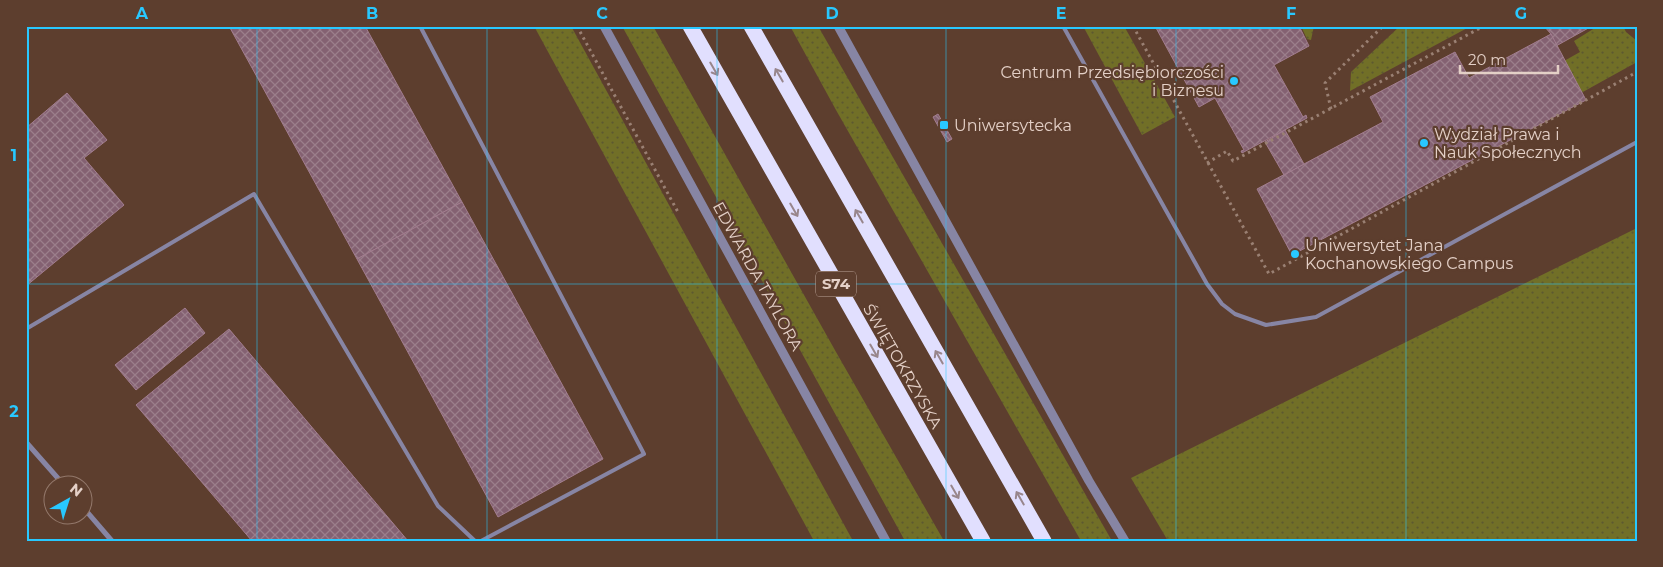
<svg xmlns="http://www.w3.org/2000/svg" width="1663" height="567" font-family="Montserrat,sans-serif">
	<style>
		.grass { fill: url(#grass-dots) }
		.building { fill: url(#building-cross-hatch); stroke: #a27d8f }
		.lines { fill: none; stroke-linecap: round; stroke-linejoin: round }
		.path { stroke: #9a8073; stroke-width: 3; stroke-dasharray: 2.5 4; stroke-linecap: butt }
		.service { stroke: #8785a4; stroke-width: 4 }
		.minor { stroke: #8785a4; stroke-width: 5 }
		.tertiary { stroke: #8785a4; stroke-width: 9 }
		.motorway { stroke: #e1dffe; stroke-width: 15 }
		.oneway { stroke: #98868c }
		.grid { fill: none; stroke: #28c8ff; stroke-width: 1; stroke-opacity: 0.55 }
		.poi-dot { fill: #28c8ff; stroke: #5d3e2e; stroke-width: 2 }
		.labels { text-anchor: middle; stroke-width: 4.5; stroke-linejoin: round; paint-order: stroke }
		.shield { fill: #5d3e2e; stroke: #bca499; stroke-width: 1 }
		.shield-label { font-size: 15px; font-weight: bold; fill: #e4d0c7 }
		.poi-label { font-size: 16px; fill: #e4d0c7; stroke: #5d3e2e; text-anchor: start }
		.street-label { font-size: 16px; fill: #e4d0c7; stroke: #5d3e2e }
		.neatline { fill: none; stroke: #28c8ff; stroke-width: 2 }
		.grid-label { font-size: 16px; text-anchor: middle; font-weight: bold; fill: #28c8ff }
	</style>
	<defs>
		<pattern id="grass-dots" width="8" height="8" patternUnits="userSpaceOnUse" patternTransform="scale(1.25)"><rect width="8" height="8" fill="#716f27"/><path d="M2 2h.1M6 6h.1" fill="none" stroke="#5d5930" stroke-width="1.8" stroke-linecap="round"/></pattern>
		<pattern id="building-cross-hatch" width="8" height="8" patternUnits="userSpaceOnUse" patternTransform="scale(1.25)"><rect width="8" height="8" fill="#846172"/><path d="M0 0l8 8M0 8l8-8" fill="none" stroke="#9b7e8b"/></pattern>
	</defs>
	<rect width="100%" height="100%" fill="#5d3e2e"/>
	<!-- grass -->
	<g class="grass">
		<path d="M534,26H571L853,541H814Z"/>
		<path d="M622,26H653L836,352L944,541H905Z"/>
		<path d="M790,26H818L1112,541H1081L836,110Z"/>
		<path d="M1083,26H1124L1175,117L1142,135Z"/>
		<path d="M1301,26H1314L1311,40L1307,39Z"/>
		<path d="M1400,26H1471L1350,91L1351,72Z"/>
		<path d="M1598,26H1623L1626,32L1637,41V62L1581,93L1564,61L1580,52L1574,41Z"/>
		<path d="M1637,228V541H1168L1131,478Z"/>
	</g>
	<!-- building -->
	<g class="building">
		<path d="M229,26H365L462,202L357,259Z"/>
		<path d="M1155,26H1299L1309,46L1274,65L1303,117L1306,115L1307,118L1242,153L1241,151L1244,150L1215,98L1199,107Z"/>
		<path d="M1544,26H1592L1556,46L1551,34Z"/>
		<path d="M1551,34L1586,100L1292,255L1257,189L1383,122L1370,97L1455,52L1469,78Z"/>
		<path d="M67,93L107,140L84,158L124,205L26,286V128Z"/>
		<path d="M938,114L952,139L947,142L933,117Z"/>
		<path d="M1285,130L1304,164L1284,175L1265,142Z"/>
		<path d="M462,202L603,459L498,517L357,259Z"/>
		<path d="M185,308L205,333L136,390L115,365Z"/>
		<path d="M229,329L408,541H252L136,405Z"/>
	</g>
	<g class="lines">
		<!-- path -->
		<g class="path">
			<path d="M577,26L679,214"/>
			<path d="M1133,26L1269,274L1637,72"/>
			<path d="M1331,109L1325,83L1383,26"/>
			<path d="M1207,163L1227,151L1233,161L1484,26"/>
		</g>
		<!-- service -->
		<g class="service">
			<path d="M420,26L644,454L481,541"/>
			<path d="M1063,26L1207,284L1222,304L1235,314L1266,325L1316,317L1637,142"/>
			<path d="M26,329L254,194L438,506L475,541"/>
		</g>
		<!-- minor -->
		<g class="minor">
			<path d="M26,442L63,484"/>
			<path d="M82,506L112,541"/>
		</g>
		<!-- tertiary -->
		<g class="tertiary">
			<path d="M604,26L886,541"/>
			<path d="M838,26L1089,481L1125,541"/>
		</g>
		<!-- motorway -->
		<g class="motorway">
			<path d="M690,26L983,541"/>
			<path d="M751,26L1044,541"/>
		</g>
	</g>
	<!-- one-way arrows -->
	<defs><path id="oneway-shaft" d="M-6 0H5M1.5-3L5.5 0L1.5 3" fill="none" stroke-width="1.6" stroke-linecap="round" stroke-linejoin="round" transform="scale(1.25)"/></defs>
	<g class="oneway">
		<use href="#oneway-shaft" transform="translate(714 69) rotate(60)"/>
		<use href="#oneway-shaft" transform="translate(779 75) rotate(-120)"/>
		<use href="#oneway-shaft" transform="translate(794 210) rotate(60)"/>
		<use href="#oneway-shaft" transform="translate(859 216) rotate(-120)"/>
		<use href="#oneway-shaft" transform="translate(874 351) rotate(60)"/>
		<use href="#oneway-shaft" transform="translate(939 357) rotate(-120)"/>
		<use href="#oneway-shaft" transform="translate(955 492) rotate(60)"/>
		<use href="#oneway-shaft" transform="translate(1020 498) rotate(-120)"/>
	</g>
	<!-- grid -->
	<path class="grid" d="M257,26V541M487,26V541M717,26V541M946,26V541M1176,26V541M1406,26V541M26,284H1637"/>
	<!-- markers -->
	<g class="poi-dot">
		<circle cx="1234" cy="81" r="5"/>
		<rect x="939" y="120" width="10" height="10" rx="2.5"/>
		<circle cx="1424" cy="143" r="5"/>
		<circle cx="1295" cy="254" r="5"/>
	</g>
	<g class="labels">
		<!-- shield labels -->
		<rect class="shield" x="816" y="271.5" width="40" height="25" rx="4"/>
		<g class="shield-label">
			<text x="836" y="289">S74</text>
		</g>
		<!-- poi labels -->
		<g class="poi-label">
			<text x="1224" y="78" text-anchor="end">Centrum Przedsiębiorczości<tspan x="1224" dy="18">i Biznesu</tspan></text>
			<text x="954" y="131">Uniwersytecka</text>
			<text x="1434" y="140">Wydział Prawa i<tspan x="1434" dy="18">Nauk Społecznych</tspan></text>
			<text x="1305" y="251">Uniwersytet Jana<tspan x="1305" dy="18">Kochanowskiego Campus</tspan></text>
		</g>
		<!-- street labels -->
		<g class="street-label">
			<text transform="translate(758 276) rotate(61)" y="6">EDWARDA TAYLORA</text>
			<text transform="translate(903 366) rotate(60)" y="6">ŚWIĘTOKRZYSKA</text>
		</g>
	</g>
	<!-- border -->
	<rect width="1663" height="567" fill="none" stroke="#5d3e2e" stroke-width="55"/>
	<!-- north arrow -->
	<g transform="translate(68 500) rotate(39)"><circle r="24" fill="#5d3e2e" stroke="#93786b"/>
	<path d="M0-4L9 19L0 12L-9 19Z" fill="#28c8ff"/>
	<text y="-8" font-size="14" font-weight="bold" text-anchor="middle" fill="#e4d0c7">N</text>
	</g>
	<!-- scale -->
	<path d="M1460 65v8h98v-8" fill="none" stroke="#e4d0c7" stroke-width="2.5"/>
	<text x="1468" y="65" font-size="15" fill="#e4d0c7" stroke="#5d3e2e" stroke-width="4" paint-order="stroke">20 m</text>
	<rect x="28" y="28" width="1608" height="512" class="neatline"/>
	<g class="grid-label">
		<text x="142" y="19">A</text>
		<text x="372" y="19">B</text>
		<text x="602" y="19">C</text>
		<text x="832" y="19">D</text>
		<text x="1061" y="19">E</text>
		<text x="1291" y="19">F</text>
		<text x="1521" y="19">G</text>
		<text x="14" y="161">1</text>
		<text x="14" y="417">2</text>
	</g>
</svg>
